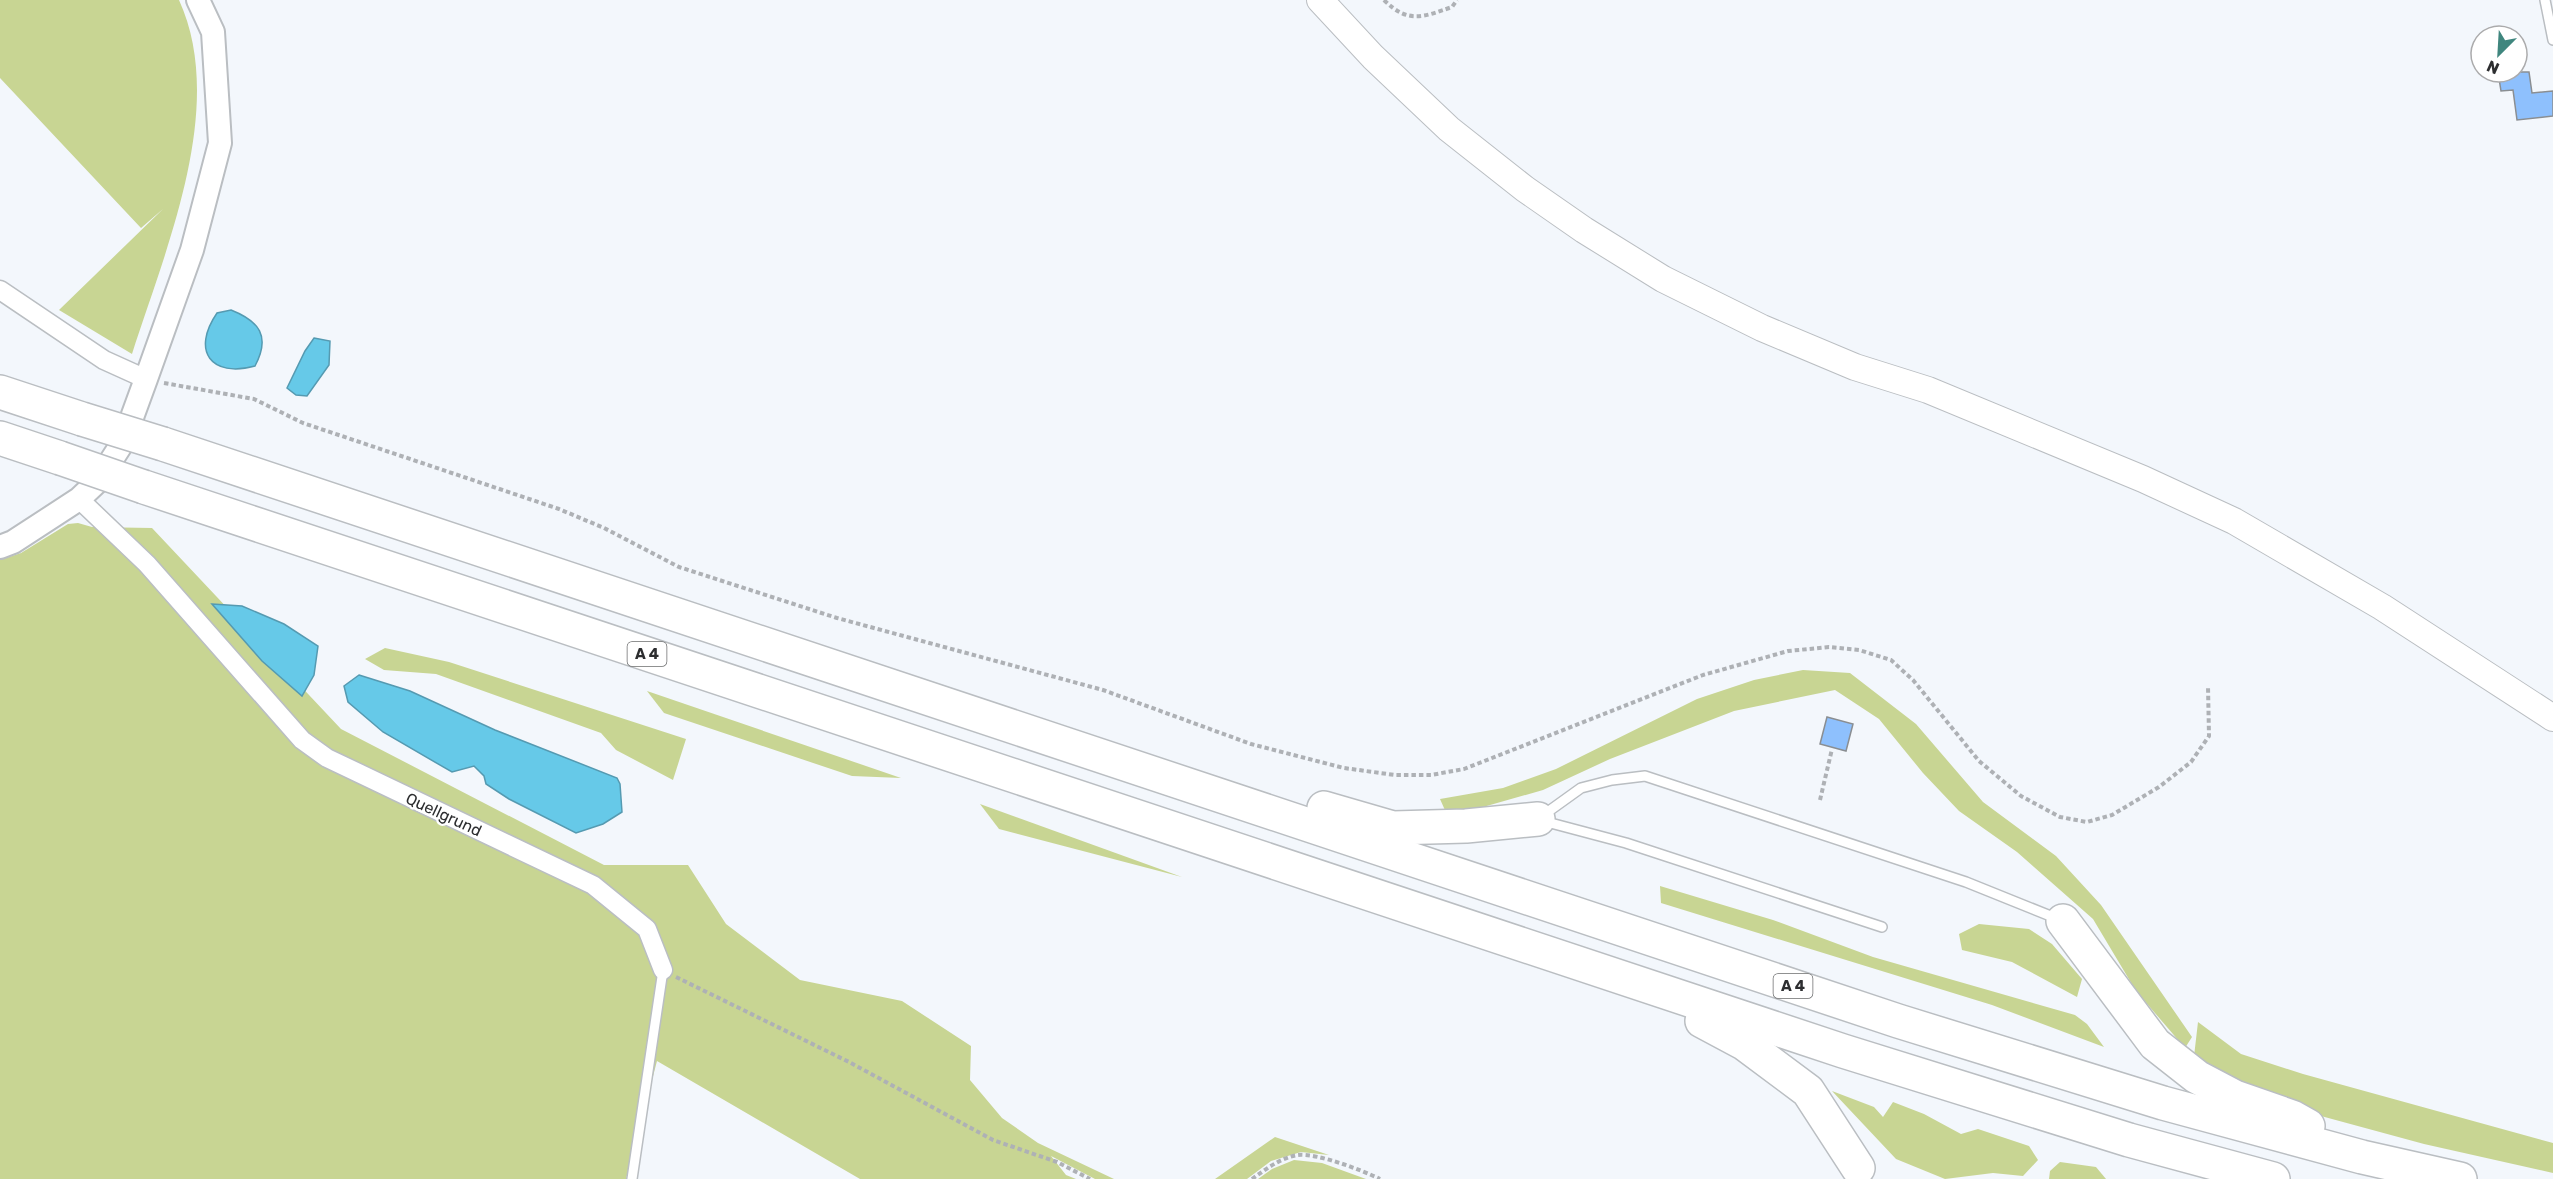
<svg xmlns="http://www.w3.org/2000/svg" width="2553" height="1179" font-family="Rubik,sans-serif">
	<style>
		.green { fill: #c8d593 }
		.water { fill: #66c9e8; stroke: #559ab1; stroke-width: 1.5 }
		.building { fill: #8ec0fd; stroke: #8a8e92; stroke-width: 1.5 }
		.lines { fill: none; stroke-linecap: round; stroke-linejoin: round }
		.service-casing { stroke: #babec2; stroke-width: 12 }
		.minor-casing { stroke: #babec2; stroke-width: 21 }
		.tertiary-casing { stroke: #babec2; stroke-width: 26 }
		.secondary-casing { stroke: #babec2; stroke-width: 28 }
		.motorway-casing { stroke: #babec2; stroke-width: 36 }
		.path { stroke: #aeb1b5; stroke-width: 4; stroke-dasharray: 4.5 3; stroke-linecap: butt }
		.service { stroke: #fff; stroke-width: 9 }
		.minor { stroke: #fff; stroke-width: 18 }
		.tertiary { stroke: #fff; stroke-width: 22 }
		.secondary { stroke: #fff; stroke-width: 26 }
		.motorway { stroke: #fff; stroke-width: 33 }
		.motorway-bridge-casing { stroke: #babec2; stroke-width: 36; stroke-linecap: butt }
		.motorway-bridge { stroke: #fff; stroke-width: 33 }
		.labels { text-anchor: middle; stroke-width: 4.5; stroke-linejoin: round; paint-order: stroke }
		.shield { fill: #fff; stroke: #6c6d6e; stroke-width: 1.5 }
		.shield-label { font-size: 15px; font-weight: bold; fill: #2d2e30 }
		.street-label { font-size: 16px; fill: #2d2e30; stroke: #fff }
	</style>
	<rect width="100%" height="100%" fill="#f3f7fc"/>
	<!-- green -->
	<g class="green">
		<path d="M0,0H179C228,107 165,250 132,354L59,310L163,209L141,228L0,78Z"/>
		<path d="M78,523L92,527L152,528L341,729L604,865H688L726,924L800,980L902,1001L971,1046L970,1080L1002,1118L1038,1143L1114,1179H1095L1051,1156L1066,1175L1076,1179H860L657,1061L626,1179H0V560L21,553L68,524Z"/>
		<path d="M385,648L449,662L686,739L673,780L616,750L601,733L436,674L384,670L365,659Z"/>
		<path d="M1803,670L1850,673L1916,724L1983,802L2056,856L2101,905L2192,1037L2185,1048L2136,991L2093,919L2017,852L1959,811L1923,773L1879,719L1835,690L1734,711L1610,759L1543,790L1448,817L1440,799L1503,788L1556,769L1697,699L1754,680Z"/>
		<path d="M647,691L901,778L852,776L664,713Z"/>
		<path d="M980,804L1182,877L999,829Z"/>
		<path d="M1660,886L1773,920L1873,957L2075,1015L2087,1024L2104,1047L1992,1005L1661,903Z"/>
		<path d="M1979,924L2029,929L2052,944L2082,979L2077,997L2012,962L1962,950L1959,934Z"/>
		<path d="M2198,1022L2241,1054L2303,1074L2553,1143V1173L2424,1144L2273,1103L2193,1065Z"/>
		<path d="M1832,1091L1874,1107L1883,1117L1893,1102L1924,1114L1961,1134L1978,1129L2029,1146L2038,1160L2023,1176L1993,1173L1945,1179L1896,1159Z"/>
		<path d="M1275,1137L1329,1155L1301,1152L1271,1161L1247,1179H1215Z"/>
		<path d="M1294,1160L1322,1163L1366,1179H1258L1272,1169Z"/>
		<path d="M2060,1162L2096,1167L2106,1179H2049L2050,1171Z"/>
	</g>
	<!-- water -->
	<g class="water">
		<path d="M231,310C259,321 271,336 255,366C211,378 191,351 217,313Z"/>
		<path d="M314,338L330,341L329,365L307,396L296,395L287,388L305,351Z"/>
		<path d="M212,604L242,606L284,624L318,646L314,675L302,696L262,661Z"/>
		<path d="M359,675L410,691L495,730L617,778L620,784L622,812L603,824L576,833L509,799L486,784L484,776L474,766L452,772L383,732L348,702L344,686Z"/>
	</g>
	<!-- building -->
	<g class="building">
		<path d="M2498,72H2529L2532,93L2553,91V116L2517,120L2513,90L2501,91Z"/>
		<path d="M1827,717L1853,724L1846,751L1820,744Z"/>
	</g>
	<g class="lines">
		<!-- service casing -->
		<g class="service-casing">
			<g id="service">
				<path d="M2545,0L2553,40"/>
				<path d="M1542,816L1581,788L1612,780L1645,776L1966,882L2058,919"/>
				<path d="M1543,821L1626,843L1882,927"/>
				<path d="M632,1179L663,970"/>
			</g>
		</g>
		<!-- minor casing -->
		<g class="minor-casing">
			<g id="minor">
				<path d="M0,290L104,360L146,379"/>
				<path d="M79,499L147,564L302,740L327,758L593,885L647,929L663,970"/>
			</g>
		</g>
		<!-- tertiary casing -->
		<g class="tertiary-casing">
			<path id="tertiary" d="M0,547L13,542L79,499L98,481L123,442L146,379L192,250L220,143L213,32L198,0"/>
		</g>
		<!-- secondary casing -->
		<g class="secondary-casing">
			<path id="secondary" d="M1320,0L1373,57L1449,129L1525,189L1584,230L1663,279L1762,328L1855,367L1928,390L2143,479L2234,521L2382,607L2553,718"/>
		</g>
		<!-- motorway casing -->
		<g class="motorway-casing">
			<g id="motorway">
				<path d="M0,392L82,419"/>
				<path d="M0,438L60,458"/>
				<path d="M163,444L1898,1021L2163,1103L2362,1157L2460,1179"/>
				<path d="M144,487L1843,1051L2129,1140L2273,1179"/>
				<path d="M1324,808L1393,828L1466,826L1538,819"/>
				<path d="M2063,921L2155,1044L2197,1077L2235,1097L2292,1117L2308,1126"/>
				<path d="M1702,1021L1745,1044L1808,1091L1858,1168"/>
			</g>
		</g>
		<!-- path -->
		<g class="path">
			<path d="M1384,0C1408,24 1423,17 1452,7L1457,0"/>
			<path d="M164,383L254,399L303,423L559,509L604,528L679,567L837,618L1103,690L1251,744L1344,768L1395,775H1431L1464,769L1703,675L1788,651L1829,647L1859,650L1891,660L1913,680L1979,761L2021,796L2060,817L2087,822L2112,815L2159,787L2191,762L2209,736L2208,686"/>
			<path d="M1820,800L1832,749"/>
			<path d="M676,977L849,1062L993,1140L1057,1162L1090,1179"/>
			<path d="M1252,1179C1266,1169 1280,1158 1298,1155C1317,1153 1362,1170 1380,1179"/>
		</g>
		<!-- service -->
		<use href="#service" class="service"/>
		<!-- minor -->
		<use href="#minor" class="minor"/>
		<!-- tertiary -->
		<use href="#tertiary" class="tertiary"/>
		<!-- secondary -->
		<use href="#secondary" class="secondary"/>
		<!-- motorway -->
		<use href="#motorway" class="motorway"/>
		<!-- motorway-bridge casing -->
		<g class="motorway-bridge-casing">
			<g id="motorway-bridge">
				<path d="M82,419L163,444"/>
				<path d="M60,458L144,487"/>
			</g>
		</g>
		<!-- motorway-bridge -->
		<use href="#motorway-bridge" class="motorway-bridge"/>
	</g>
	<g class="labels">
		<!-- shield labels -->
		<g class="shield">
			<rect x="627.5" y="642" width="39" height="24" rx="4.5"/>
			<rect x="1773.5" y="974" width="39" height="24" rx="4.5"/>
		</g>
		<g class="shield-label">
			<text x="647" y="659">A 4</text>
			<text x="1793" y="991">A 4</text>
		</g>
		<!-- street labels -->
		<g class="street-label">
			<text transform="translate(444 814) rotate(25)" y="6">Quellgrund</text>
		</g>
	</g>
	<!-- north arrow -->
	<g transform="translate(2499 54) rotate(204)"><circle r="28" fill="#ffffff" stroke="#ababac" stroke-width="1.5"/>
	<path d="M0-4.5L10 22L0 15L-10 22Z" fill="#3f867e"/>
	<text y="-9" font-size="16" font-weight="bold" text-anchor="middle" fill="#2d2e30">N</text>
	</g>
</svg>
